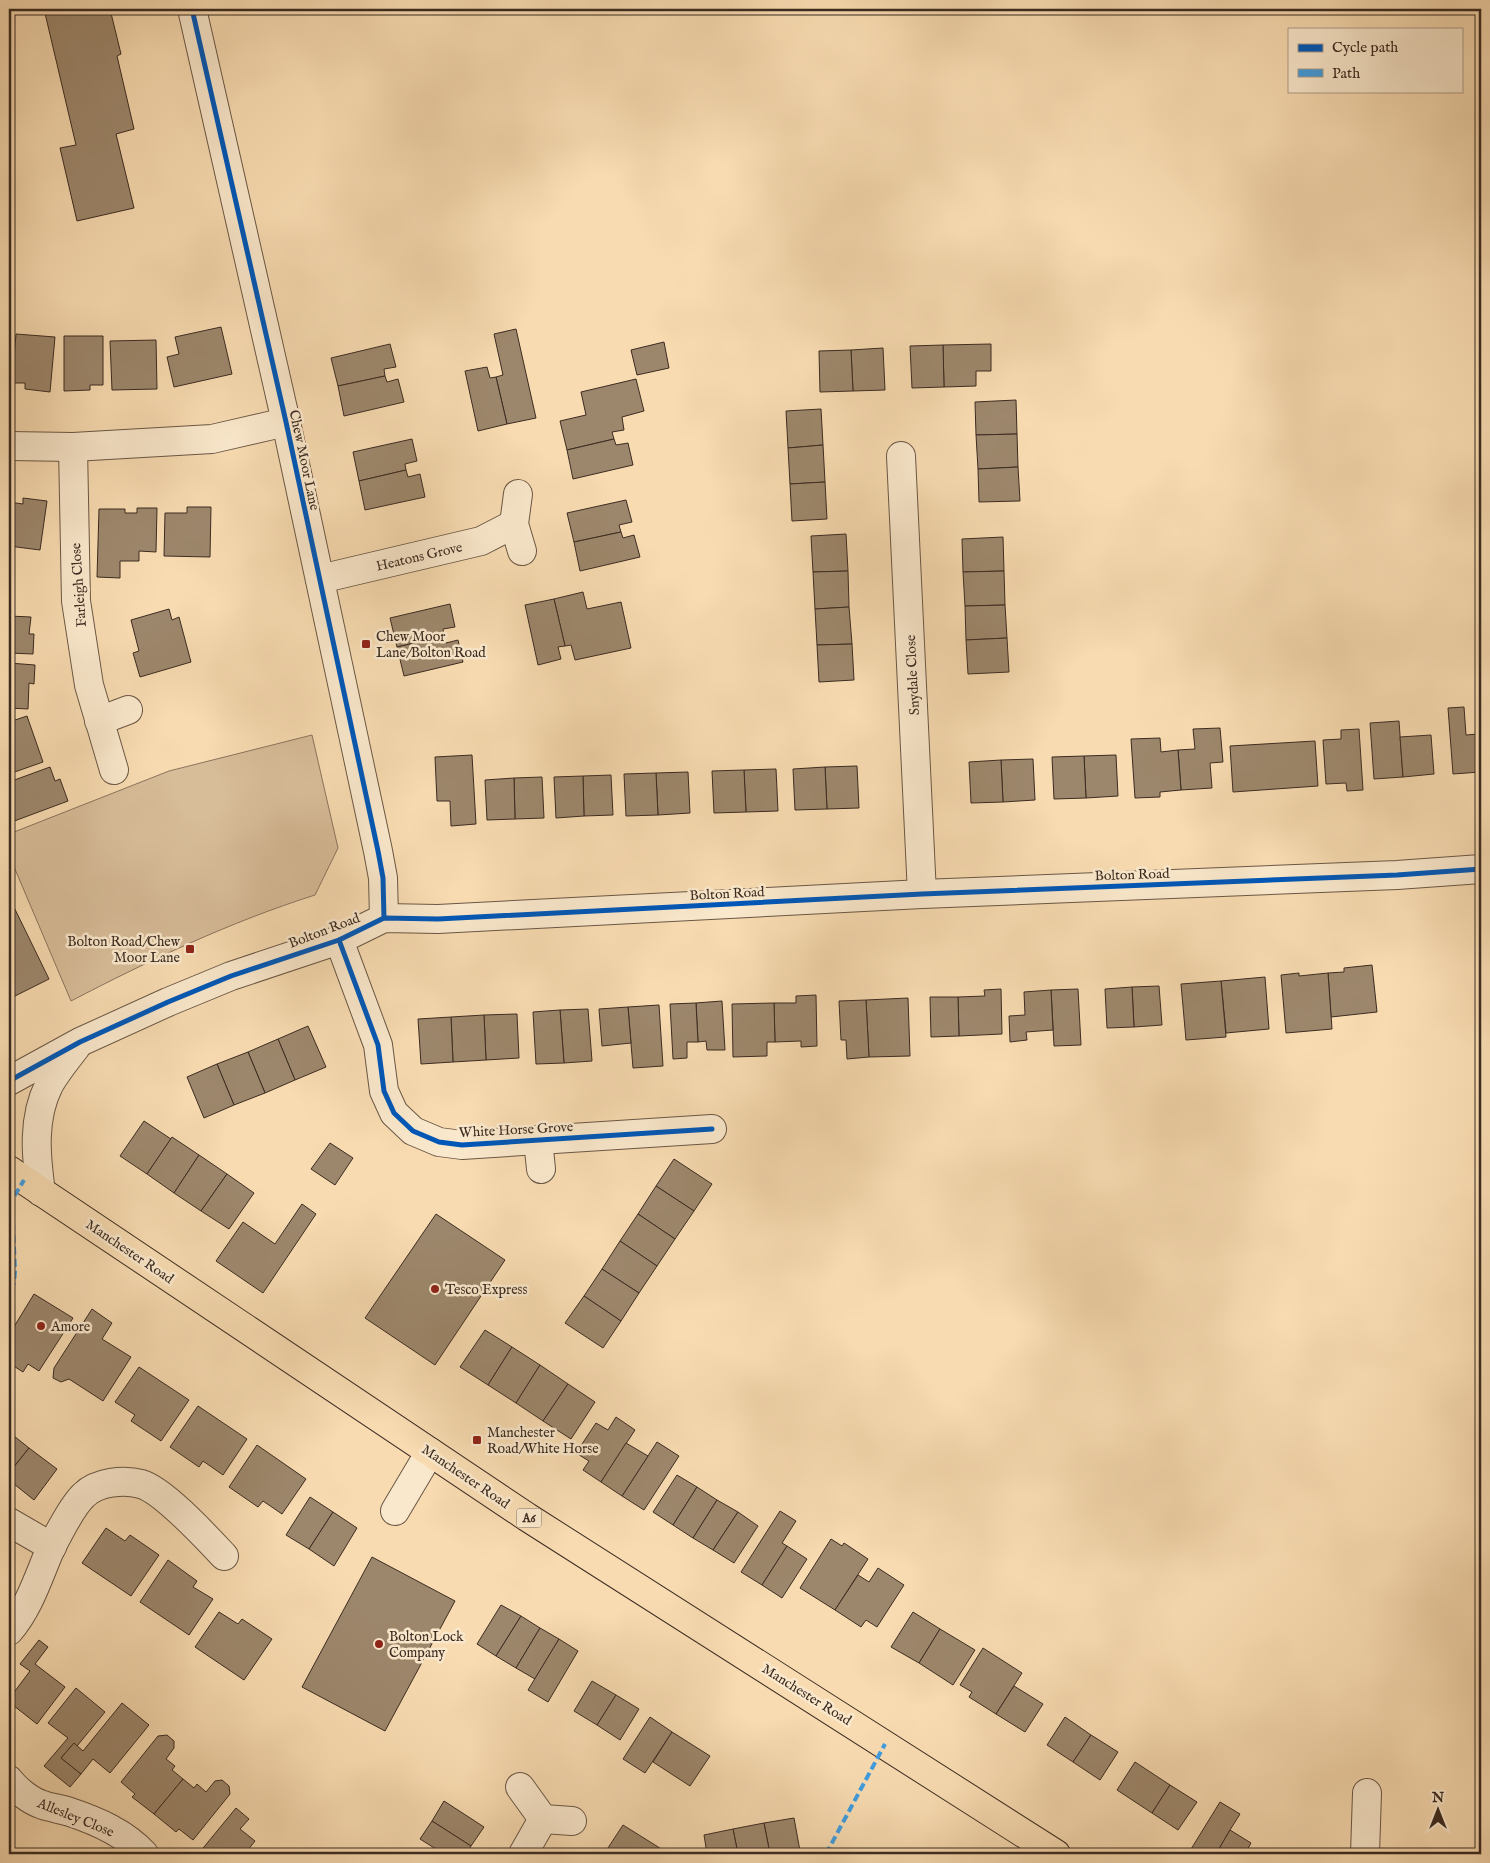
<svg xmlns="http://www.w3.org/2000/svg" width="1490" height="1863" font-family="'IM FELL English',serif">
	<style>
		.green { fill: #d8bd99; stroke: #8a745d }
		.building { fill: #9d876c; stroke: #3b2b21 }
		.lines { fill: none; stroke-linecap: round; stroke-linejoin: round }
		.minor-casing { stroke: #6a5745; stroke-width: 30 }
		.major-casing { stroke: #3b2b21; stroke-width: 30 }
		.minor { stroke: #fae8cc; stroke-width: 28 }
		.major { stroke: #f8dbb1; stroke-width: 28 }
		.quiet { stroke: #3f9ce0; stroke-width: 4; stroke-dasharray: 8 4; stroke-linecap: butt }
		.cycleway-casing { stroke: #fae8cc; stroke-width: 8 }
		.cycleway { stroke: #0057b8; stroke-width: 5 }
		.poi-dot { fill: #8f2418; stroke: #fae8cc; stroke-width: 2 }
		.labels { text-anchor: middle; stroke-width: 5; stroke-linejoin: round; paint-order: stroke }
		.shield { fill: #fae8cc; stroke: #746454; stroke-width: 1 }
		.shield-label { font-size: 12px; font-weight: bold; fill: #3b2b21 }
		.street-label { font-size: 14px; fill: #3b2b21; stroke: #fae8cc }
		.poi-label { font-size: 14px; fill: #3b2b21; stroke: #fae8cc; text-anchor: start }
	</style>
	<rect width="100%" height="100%" fill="#f8dbb1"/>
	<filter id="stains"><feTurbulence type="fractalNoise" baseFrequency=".004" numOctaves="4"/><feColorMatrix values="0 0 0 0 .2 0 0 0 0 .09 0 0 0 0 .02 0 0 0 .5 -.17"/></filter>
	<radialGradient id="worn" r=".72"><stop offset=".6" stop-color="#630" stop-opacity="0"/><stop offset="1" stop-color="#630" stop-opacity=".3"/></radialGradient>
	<!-- green -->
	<path class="green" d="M312,735L338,848L315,895C230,922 150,960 71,1001L9,855V834L169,771Z"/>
	<!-- building -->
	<g class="building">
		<path d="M44,9H110L121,54L117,56L134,129L116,134L134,208L77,221L60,148L76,145Z"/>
		<path d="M221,327L232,374L174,387L167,357L179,354L175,337Z"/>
		<path d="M516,329L536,418L507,424L496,377L503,375L494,334Z"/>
		<path d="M16,334L55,337L50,392L25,389V383H12Z"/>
		<path d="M64,336H103V385H90V390L64,391Z"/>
		<path d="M156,340L157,389L112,390L110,341Z"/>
		<path d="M664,342L669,368L637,375L631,350Z"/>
		<path d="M390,344L396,367L384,369L385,376L338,386L331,358Z"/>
		<path d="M991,344V371H976V386L944,387L943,345Z"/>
		<path d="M943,345L944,387L912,388L910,346Z"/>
		<path d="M883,348L885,390L853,391L851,350Z"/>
		<path d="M851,350L853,391L820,392L819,351Z"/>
		<path d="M487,367L490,378L496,377L507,424L478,431L465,371Z"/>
		<path d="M385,376L387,382L398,379L404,402L344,416L338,386Z"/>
		<path d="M636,379L644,411L622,417L624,430L612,432L614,439L567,450L560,421L586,415L581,392Z"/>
		<path d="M1016,400L1017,434L976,435L975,402Z"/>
		<path d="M821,409L823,445L788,448L786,411Z"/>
		<path d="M1017,434L1018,467L978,469L976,435Z"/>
		<path d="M412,439L417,461L405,464L406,470L359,481L353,452Z"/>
		<path d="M614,439L616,445L628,443L633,465L573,479L567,450Z"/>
		<path d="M823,445L825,482L790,484L788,448Z"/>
		<path d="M1018,467L1020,501L979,502L978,469Z"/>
		<path d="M406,470L408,477L420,474L425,497L365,510L359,481Z"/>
		<path d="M825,482L827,519L792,521L790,484Z"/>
		<path d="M23,498L47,501L40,550L9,546V502L23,504Z"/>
		<path d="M626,500L632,522L619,525L621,532L574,542L567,513Z"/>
		<path d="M187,507H211L210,557L164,556L165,513H187Z"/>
		<path d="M137,508H157L156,552L139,551V561H120V578L97,577L99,509H125V513H137Z"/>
		<path d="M621,532L623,538L634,535L640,557L580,571L574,542Z"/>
		<path d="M846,534L848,571L813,572L811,536Z"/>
		<path d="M1003,537L1004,571L963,572L962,539Z"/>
		<path d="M848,571L849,607L815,609L813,572Z"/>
		<path d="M1004,571L1005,605L965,606L963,572Z"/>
		<path d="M583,592L587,609L621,602L631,648L575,660L571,645L565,646L554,599Z"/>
		<path d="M554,599L565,646L558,647L561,659L538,665L525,605Z"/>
		<path d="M450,604L455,627L443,629L444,636L397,647L390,618Z"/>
		<path d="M1005,605L1007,638L966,640L965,606Z"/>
		<path d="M849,607L852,644L817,645L815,609Z"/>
		<path d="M169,609L172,620L179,617L191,662L140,677L133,653L139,651L131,620Z"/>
		<path d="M9,616L31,617L29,634H34L33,654L9,653Z"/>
		<path d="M444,636L446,643L458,640L463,662L404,676L397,647Z"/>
		<path d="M1007,638L1009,672L968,674L966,640Z"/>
		<path d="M852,644L854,680L819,682L817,645Z"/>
		<path d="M9,663L35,665L34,684L29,683L28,709L9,708Z"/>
		<path d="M1464,707L1466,735L1478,734L1480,772L1453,774L1448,708Z"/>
		<path d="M27,716L43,762L9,774V722Z"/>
		<path d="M1399,721L1403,777L1374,779L1370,723Z"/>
		<path d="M1220,728L1223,762L1210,763L1212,788L1181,790L1178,750L1195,749L1193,729Z"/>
		<path d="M1359,729L1363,790L1347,791L1346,783L1326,784L1323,740L1341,739V730Z"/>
		<path d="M1481,733V772H1480L1478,734Z"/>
		<path d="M1431,735L1434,774L1403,777L1400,737Z"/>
		<path d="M1160,738L1161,752L1178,750L1181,790L1160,792V797L1135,798L1131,739Z"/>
		<path d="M1315,741L1318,786L1233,792L1230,746Z"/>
		<path d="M472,755L476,824L451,826L450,801H437L435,757Z"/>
		<path d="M1116,755L1118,796L1086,798L1084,756Z"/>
		<path d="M1084,756L1086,798L1054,799L1052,757Z"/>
		<path d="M1033,759L1035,800L1003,802L1001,760Z"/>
		<path d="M1001,760L1003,802L971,803L969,762Z"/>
		<path d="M857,766L859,808L827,809L825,767Z"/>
		<path d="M50,767L55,781L60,779L68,801L9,823V782Z"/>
		<path d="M825,767L827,809L795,810L793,769Z"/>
		<path d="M776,769L778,811L746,812L744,770Z"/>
		<path d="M744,770L746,812L714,813L712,771Z"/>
		<path d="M688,772L690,813L658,815L656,773Z"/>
		<path d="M656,773L658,815L626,816L624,774Z"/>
		<path d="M611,775L613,815L584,816L583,776Z"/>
		<path d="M583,776L584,816L556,818L554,777Z"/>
		<path d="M542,777L544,818L515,819L514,778Z"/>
		<path d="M514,778L515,819L487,820L485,780Z"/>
		<path d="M9,897L49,979L9,999Z"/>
		<path d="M1372,965L1377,1012L1331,1017L1328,973L1344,972V968Z"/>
		<path d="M1299,973V976L1328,973L1332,1029L1286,1033L1281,975Z"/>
		<path d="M1265,977L1269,1029L1226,1033L1221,981Z"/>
		<path d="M1221,981L1226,1037L1186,1040L1181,984Z"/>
		<path d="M1159,986L1162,1025L1134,1027L1132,987Z"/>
		<path d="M1132,987L1134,1027L1107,1028L1105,989Z"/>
		<path d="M1001,989L1002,1034L959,1036L958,997L985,996L984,990Z"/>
		<path d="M1078,989L1081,1045L1054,1046L1051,990Z"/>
		<path d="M1051,990L1053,1030L1026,1032L1027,1040L1010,1042L1009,1016L1025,1015L1024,992Z"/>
		<path d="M816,995L817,1046L801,1047V1041L775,1042L774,1003H796V996Z"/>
		<path d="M930,997H958L959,1036L931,1037Z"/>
		<path d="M908,998L910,1056L869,1057L866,1000Z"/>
		<path d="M866,1000L869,1057L847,1059L846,1040H841L839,1001Z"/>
		<path d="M722,1001L725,1050H707L706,1041L698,1042L696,1003Z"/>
		<path d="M696,1003L698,1042H687V1058L673,1059L670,1004Z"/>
		<path d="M774,1003L775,1042H767V1056L733,1057L732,1004Z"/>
		<path d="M659,1005L663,1066L633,1068L628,1007Z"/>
		<path d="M628,1007L631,1043L602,1046L599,1009Z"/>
		<path d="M588,1009L592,1061L564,1063L560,1010Z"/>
		<path d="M560,1010L564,1063L536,1064L533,1012Z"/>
		<path d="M517,1014L519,1058L486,1060L484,1015Z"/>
		<path d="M484,1015L486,1060L453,1062L451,1017Z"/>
		<path d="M451,1017L453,1062L421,1064L418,1019Z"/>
		<path d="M308,1026L326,1067L295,1080L278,1039Z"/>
		<path d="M278,1039L295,1080L265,1093L248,1052Z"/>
		<path d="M248,1052L265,1093L234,1105L217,1064Z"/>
		<path d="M217,1064L234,1105L204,1118L187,1077Z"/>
		<path d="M144,1121L171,1139L147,1174L120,1156Z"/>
		<path d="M172,1137L199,1155L174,1193L147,1174Z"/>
		<path d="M330,1143L353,1158L335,1185L311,1169Z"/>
		<path d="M199,1155L227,1174L201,1211L174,1193Z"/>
		<path d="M674,1159L712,1184L694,1211L656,1186Z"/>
		<path d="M227,1174L254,1193L229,1229L201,1211Z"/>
		<path d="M656,1186L694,1211L675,1239L638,1214Z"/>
		<path d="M302,1204L316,1214L263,1293L216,1261L243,1222L275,1244Z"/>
		<path d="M436,1214L505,1260L435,1365L365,1318Z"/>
		<path d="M638,1214L675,1239L657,1266L620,1241Z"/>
		<path d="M620,1241L657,1266L639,1293L602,1269Z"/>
		<path d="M602,1269L639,1293L621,1321L584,1296Z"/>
		<path d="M34,1294L73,1318L39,1371L28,1364L23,1372L9,1363V1335Z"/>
		<path d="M584,1296L621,1321L603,1348L565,1323Z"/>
		<path d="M92,1309L112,1323L102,1339L131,1357L103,1401L69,1379L61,1382L53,1378L54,1368Z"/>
		<path d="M485,1330L512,1347L488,1385L460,1367Z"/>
		<path d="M512,1347L540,1365L516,1403L488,1385Z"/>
		<path d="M540,1365L568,1384L543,1421L516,1403Z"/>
		<path d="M139,1367L189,1400L161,1441L131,1421L135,1415L115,1402Z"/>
		<path d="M568,1384L595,1402L571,1439L543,1421Z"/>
		<path d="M198,1406L247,1439L223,1475L203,1461L199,1467L170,1447Z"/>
		<path d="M616,1417L635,1430L601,1482L583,1470L589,1461L576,1453L596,1423L608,1430Z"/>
		<path d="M9,1432L29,1448L9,1473Z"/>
		<path d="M657,1442L679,1456L644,1510L622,1496Z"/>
		<path d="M626,1443L648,1456L622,1496L601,1482Z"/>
		<path d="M257,1445L306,1479L282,1514L263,1501L258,1507L229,1487Z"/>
		<path d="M29,1448L57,1469L34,1500L9,1480V1473Z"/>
		<path d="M677,1475L697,1487L673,1525L653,1512Z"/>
		<path d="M697,1487L717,1500L693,1538L673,1525Z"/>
		<path d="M310,1497L333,1512L309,1549L286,1535Z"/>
		<path d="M717,1500L738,1512L713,1550L693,1538Z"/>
		<path d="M780,1511L796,1521L782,1543L787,1546L762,1585L741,1572Z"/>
		<path d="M333,1512L357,1528L334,1566L309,1549Z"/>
		<path d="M738,1512L758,1526L734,1563L713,1550Z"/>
		<path d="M106,1528L125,1541L130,1535L159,1555L131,1596L82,1563Z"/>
		<path d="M831,1539L842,1546L844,1543L868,1559L835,1610L800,1588Z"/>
		<path d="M787,1546L807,1559L782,1598L762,1585Z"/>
		<path d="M372,1557L455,1601L385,1731L302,1687Z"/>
		<path d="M168,1560L197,1581L193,1587L213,1599L189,1635L140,1602Z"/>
		<path d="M878,1568L904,1585L877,1627L866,1620L861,1627L835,1610L858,1575L869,1582Z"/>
		<path d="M501,1605L521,1616L496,1656L477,1644Z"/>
		<path d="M219,1612L238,1624L242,1619L272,1639L244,1680L195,1647Z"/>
		<path d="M913,1612L940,1629L919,1663L891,1647Z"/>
		<path d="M521,1616L540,1628L516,1668L496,1656Z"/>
		<path d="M540,1628L559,1639L535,1679L516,1668Z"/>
		<path d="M940,1629L975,1650L953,1685L919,1663Z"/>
		<path d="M559,1639L578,1651L548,1702L528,1690Z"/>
		<path d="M39,1640L48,1647L35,1664L65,1687L37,1724L9,1702V1699L30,1671L20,1664Z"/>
		<path d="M983,1648L1022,1673L996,1714L969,1697L972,1692L960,1685Z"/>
		<path d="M592,1681L616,1695L597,1725L574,1711Z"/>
		<path d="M1014,1686L1043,1704L1025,1732L996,1714Z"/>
		<path d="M76,1688L105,1712L77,1746L74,1743L61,1758L81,1774L70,1787L44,1766L68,1738L48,1723Z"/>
		<path d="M616,1695L639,1709L620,1740L597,1725Z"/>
		<path d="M122,1703L149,1725L110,1773L93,1759L81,1774L61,1758L74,1743L83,1751Z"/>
		<path d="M650,1717L672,1732L645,1773L623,1759Z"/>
		<path d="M1065,1717L1091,1735L1073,1762L1047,1745Z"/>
		<path d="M672,1732L710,1756L690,1786L653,1762Z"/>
		<path d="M167,1735L174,1741V1748L166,1759L175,1766L172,1770L183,1779L154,1814L132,1797L135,1794L121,1782L158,1736Z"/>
		<path d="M1091,1735L1118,1752L1100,1780L1073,1762Z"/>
		<path d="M1135,1762L1170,1785L1152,1813L1117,1790Z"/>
		<path d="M183,1779L194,1788L197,1784L206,1792L215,1781L222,1780L229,1786L230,1794L193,1840L179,1829L176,1832L154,1814Z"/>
		<path d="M1170,1785L1197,1802L1178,1830L1152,1813Z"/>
		<path d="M444,1801L484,1827L471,1846L432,1821Z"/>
		<path d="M1220,1802L1240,1814L1230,1830L1216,1854H1188Z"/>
		<path d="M236,1808L249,1819L240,1829L255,1841L247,1851L250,1854H200L199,1853Z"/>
		<path d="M794,1818L800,1851L787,1854H770L764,1823Z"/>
		<path d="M432,1821L471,1846L466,1854H444L420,1839Z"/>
		<path d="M764,1823L770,1854H738L733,1829Z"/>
		<path d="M623,1825L663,1850L660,1854H604Z"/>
		<path d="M733,1829L738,1854H707L704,1835Z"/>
		<path d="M1230,1830L1251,1843L1245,1854H1216Z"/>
		<path d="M1258,1848L1268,1854H1254Z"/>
	</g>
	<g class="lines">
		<!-- minor casing -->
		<g class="minor-casing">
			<g id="minor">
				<path d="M192,9L286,422L378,851L383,878L384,918"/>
				<path d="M9,446L73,447L212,439L286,422"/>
				<path d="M73,447L76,601L89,685L114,770"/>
				<path d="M901,456L922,894"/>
				<path d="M518,494L514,524L522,551"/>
				<path d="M320,579L481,541L514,524"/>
				<path d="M99,721L128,710"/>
				<path d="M339,940L378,1045L384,1091L394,1113L413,1131L439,1142L462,1145L712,1129"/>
				<path d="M9,1081L80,1042L168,1002L231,976L339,940L384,918L438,919L922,894L1397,875L1481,869"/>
				<path d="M538,1140L541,1169"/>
				<path d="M41,1192C36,1156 32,1119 49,1085C56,1072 67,1059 76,1047"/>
				<path d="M395,1511L430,1452"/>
				<path d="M9,1522L52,1547"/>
				<path d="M9,1631C29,1608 38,1578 50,1550C57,1536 73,1505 84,1495C97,1482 124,1479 141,1484C163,1490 207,1538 224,1556"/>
				<path d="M9,1780C17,1790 30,1801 43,1805C52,1808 61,1809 70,1812C97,1821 125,1833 144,1854"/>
				<path d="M520,1787L543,1819L572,1821"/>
				<path d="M523,1854L543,1819"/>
				<path d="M1365,1854L1367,1793"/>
			</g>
		</g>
		<!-- major casing -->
		<g class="major-casing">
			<path id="major" d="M9,1170L527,1517L1056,1854"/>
		</g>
		<!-- minor -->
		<use href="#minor" class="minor"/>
		<!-- major -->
		<use href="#major" class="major"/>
		<!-- quiet -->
		<g class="quiet">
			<path d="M9,1289L14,1283L15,1271L12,1200L24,1180"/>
			<path d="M826,1854L885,1744"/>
		</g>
		<!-- cycleway casing -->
		<g class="cycleway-casing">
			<g id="cycleway">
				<path d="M192,9L286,422L378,851L383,878L384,918"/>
				<path d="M339,940L378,1045L384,1091L394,1113L413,1131L439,1142L462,1145L712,1129"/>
				<path d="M9,1081L80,1042L168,1002L231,976L339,940L384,918L438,919L922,894L1397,875L1481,869"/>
			</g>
		</g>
		<!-- cycleway -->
		<use href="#cycleway" class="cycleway"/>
	</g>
	<!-- markers -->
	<g class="poi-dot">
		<rect x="361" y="639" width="10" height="10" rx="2.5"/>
		<rect x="185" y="944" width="10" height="10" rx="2.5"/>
		<circle cx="435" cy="1289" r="5"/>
		<circle cx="41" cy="1326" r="5"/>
		<rect x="472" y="1435" width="10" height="10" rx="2.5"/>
		<circle cx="379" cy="1644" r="5"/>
	</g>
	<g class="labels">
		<!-- shield labels -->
		<rect class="shield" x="516.5" y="1508.5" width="25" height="19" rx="4"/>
		<g class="shield-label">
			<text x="529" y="1522">A6</text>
		</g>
		<!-- street labels -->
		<g class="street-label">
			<text transform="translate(305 460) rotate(78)" y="5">Chew Moor Lane</text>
			<text transform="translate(419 556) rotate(-13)" y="5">Heatons Grove</text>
			<text transform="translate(78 585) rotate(-94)" y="5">Farleigh Close</text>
			<text transform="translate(912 675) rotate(-93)" y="5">Snydale Close</text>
			<text transform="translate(1132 874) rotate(-2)" y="5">Bolton Road</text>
			<text transform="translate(727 893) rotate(-3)" y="5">Bolton Road</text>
			<text transform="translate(324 930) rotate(-21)" y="5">Bolton Road</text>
			<text transform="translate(516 1129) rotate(-3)" y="5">White Horse Grove</text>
			<text transform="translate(130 1251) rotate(34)" y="5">Manchester Road</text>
			<text transform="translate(466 1476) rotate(34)" y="5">Manchester Road</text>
			<text transform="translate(807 1694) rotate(32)" y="5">Manchester Road</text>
			<text transform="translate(76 1817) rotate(22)" y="5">Allesley Close</text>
		</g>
		<!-- poi labels -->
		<g class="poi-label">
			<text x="376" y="641">Chew Moor<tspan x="376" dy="16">Lane/Bolton Road</tspan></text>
			<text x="180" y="946" text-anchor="end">Bolton Road/Chew<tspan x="180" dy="16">Moor Lane</tspan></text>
			<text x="445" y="1294">Tesco Express</text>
			<text x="51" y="1331">Amore</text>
			<text x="487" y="1437">Manchester<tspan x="487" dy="16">Road/White Horse</tspan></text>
			<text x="389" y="1641">Bolton Lock<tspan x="389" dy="16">Company</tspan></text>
		</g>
	</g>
	<!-- margin -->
	<rect width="1490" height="1863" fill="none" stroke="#f8dbb1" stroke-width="30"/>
	<rect x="10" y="10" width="1470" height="1843" fill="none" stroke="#3b2b21" stroke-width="2.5"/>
	<rect x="15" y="15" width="1460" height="1833" fill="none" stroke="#3b2b21"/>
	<!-- legend -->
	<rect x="1288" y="28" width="175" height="65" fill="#fae8cc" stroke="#ae9c88"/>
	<rect x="1298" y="44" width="25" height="8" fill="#0057b8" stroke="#ae9c88"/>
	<text x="1332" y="52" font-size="15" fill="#3b2b21">Cycle path</text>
	<rect x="1298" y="69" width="25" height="8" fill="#3f9ce0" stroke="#ae9c88"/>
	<text x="1332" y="78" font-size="15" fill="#3b2b21">Path</text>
	<!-- north arrow -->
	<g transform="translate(1438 1810)" stroke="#fae8cc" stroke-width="4" paint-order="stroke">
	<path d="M0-4L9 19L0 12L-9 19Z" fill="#3b2b21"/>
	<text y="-8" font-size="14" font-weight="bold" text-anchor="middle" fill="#3b2b21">N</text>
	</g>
	<rect width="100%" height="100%" filter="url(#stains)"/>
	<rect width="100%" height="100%" fill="url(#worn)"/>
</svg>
